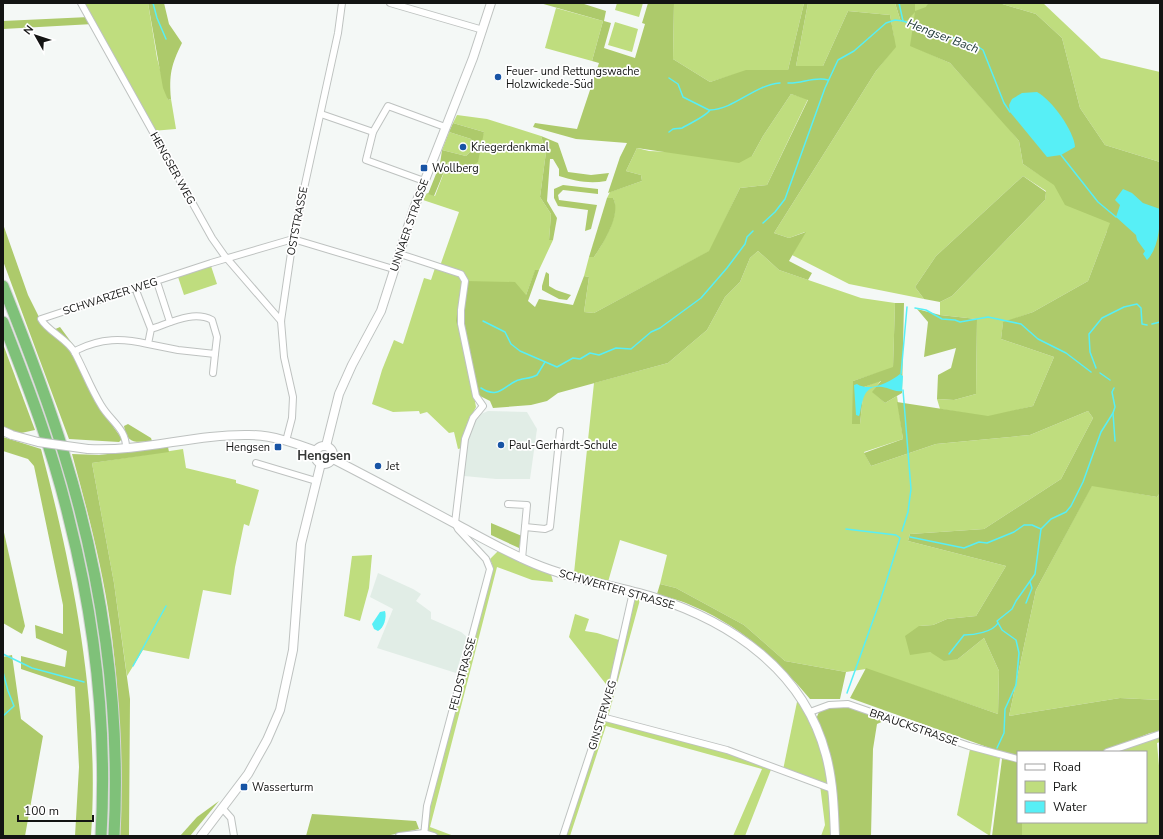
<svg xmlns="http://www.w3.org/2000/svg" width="1163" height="839" font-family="'Nunito Sans',sans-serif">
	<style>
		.built { fill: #e1ede6 }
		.green { fill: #bfdd7e; fill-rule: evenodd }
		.forest { fill: #adca6b }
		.water { fill: #57eff6 }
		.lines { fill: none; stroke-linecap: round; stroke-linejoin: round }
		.stream { stroke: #57eff6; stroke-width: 1.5 }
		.street-casing { stroke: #bec2c0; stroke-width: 8 }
		.secondary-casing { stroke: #bec2c0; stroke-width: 10 }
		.highway-casing { stroke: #d5d5d5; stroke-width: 13 }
		.street { stroke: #fff; stroke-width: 6 }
		.secondary { stroke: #fff; stroke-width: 8 }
		.highway { stroke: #7fc179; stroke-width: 11 }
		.secondary-bridge-casing { stroke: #bec2c0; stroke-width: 10; stroke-linecap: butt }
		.secondary-bridge { stroke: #fff; stroke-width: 8 }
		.poi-dot { fill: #1854a5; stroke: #fff; stroke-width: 1.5 }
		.labels { text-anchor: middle; stroke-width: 3.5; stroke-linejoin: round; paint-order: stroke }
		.poi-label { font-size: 11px; fill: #131413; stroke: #fff; text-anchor: start }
		.street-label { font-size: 11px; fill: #131413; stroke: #fff }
		.water-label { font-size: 12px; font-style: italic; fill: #213a3b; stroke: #fff }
		.quarter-label { font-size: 13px; font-weight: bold; fill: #343635; stroke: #fff }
	</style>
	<rect width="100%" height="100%" fill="#f4f8f6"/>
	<!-- built -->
	<g class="built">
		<path d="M488,411L527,412L537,429L530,479H496L464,476L467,439L476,416Z"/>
		<path d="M378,573L413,589L421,594L416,601L431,612V619L461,632L467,637L456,673L377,648L393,609L370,597Z"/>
	</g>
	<!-- green -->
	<g class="green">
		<path d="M81,3H148L157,58L168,100L171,99L176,129L152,131Z"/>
		<path d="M617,3H643L639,17L615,10Z"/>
		<path d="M674,3H804L788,70L746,71L710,82L673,59Z"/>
		<path d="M808,3H895L901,22C911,19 915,13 915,3H928L927,7L934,3L984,4L998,13L1016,33L1031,36L1040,43L1041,47L1032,51C1031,64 1051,90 1060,100L1068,98L1099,156C1114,170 1140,173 1160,176V351L1144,313L1140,290L1141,259L1123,235L1118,231L1111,233L1107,231L1088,281L1033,312L1003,323L1001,339L1054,357L1033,406L988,417L940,409L937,399L954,400L976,394L977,319L940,315V302L952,296L1045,200L1046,191L1023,176L936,256L915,287L924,299L849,284L792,255L805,232L789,238L774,233L876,71L895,47L883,48L894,38L890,15L848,11L823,66H796ZM910,45C928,45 939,49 954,59C978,76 983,85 994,112L950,63ZM1005,124L1024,145L1040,175L1023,164L1019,141Z"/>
		<path d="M999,3H1043L1101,58L1160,72V162L1105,145L1080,108L1062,38L1036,14Z"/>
		<path d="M556,8L603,21L592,61L545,48Z"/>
		<path d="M615,22L638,29L632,52L608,45Z"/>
		<path d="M791,94L808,99L767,185L740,188L710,251L594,313L584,312L589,277L584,276L589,257H594C603,244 621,214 613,198H607L610,192L642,181L641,175L626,171L637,148L649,151L752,156L763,136Z"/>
		<path d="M457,115L487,119L541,136L546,152L540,197L551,214L549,240H553L539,270L535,271L526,295L468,362L476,407L466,427L462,448L458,449L454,432L449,433L427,412L420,414L419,411L393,412L372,404L382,370L394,340L403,344L424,278L431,280L435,268L440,266L459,212L423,200L427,193L435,196L448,162L470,167L484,132L453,123Z"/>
		<path d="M449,132L471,139L473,144L470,152L466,156L442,150Z"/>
		<path d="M758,251L779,270L861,298L895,303L893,368L853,381V424H860L864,387L881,380L873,392L885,403L897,396L903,439L864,452L871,466L936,444L1030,435L1088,411L1093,418L1061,479L984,529L910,534L908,541L1006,566L976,616L947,619L933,625L919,626L930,652L958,659L984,638L999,671L998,714L866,669L846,672L785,661L744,625L676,588L660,584L667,555L620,540L608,582L574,573L594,383L668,363L707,330L725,297L740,282L750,258Z"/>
		<path d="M210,263L217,284L184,295L177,274Z"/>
		<path d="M183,449L186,468L236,480V483L259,490L249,526L244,524L235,567L231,595L203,590L189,659L143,650L127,676L114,583L92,463Z"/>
		<path d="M1092,485L1157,497L1160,493V700L1120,698L1009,716L1036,590Z"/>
		<path d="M501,548L550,570L553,582L532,580L497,567L430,827L454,836H439L427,831L429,806L493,567L490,559Z"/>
		<path d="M372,555L369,588L360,621L344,616L352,556Z"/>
		<path d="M634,594L641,596L608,717L606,715Z"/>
		<path d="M575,614L589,619L585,631L597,633L619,640L609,688L569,637Z"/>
		<path d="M798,697L814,723L830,787L783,770Z"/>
		<path d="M603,720L727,752L772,767L745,836H733L762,769L606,726L570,836H564Z"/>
		<path d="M1160,736V742L1157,743L1160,777V836H1022V822H1146V752H1112Z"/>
		<path d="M970,749L1000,758L990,836L957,815Z"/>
		<path d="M820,785L831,789L834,836H821L825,825Z"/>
	</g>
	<!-- forest -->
	<g class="forest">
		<path d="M148,3H164L169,24L182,43C171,65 169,75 171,99L168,100L163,88Z"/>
		<path d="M540,3H581L606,11L604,21L611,23L604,48L635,58L645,24L642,23L648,3H674L673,59L710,82L746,70H788L804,3H808L796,66H823L848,11L890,15L896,47L876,71L774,233L789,238L806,232L789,261L812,273L808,280L779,270L758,251L750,258L740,282L725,297L707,330L668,363L558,393L547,401L531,405L493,408L490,401L478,395L456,321L461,286L465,281L515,282L526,295L535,270H539L528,301L535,307L539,299L573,305L584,276L589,277L584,312L594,313L709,251L740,188L767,185L808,100L791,94L763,136L752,156L739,163L637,148L626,171L641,175L642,181L608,193L620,157L627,143L576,139L533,127L535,123L577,129L599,63L592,61L603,21Z"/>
		<path d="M895,3H915V11L926,7L928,3H999L1036,14L1062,38L1080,108L1105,145L1160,162V493L1157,497L1092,486L1036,590L1009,716L1120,698L1160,700V732L1150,733L1103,752H1018V756L1001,752L850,698L866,668L998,714L999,671L984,638L958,659L944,661L930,652L910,655L905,636L919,626L933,625L947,619L976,616L1006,566L908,541L910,534L984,529L1061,479L1093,418L1088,411L1030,435L936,444L871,466L864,453L903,439L897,402L988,416L1033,406L1054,357L1001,339L1003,322L1033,312L1088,281L1110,223L1065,205L1054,185L1023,164L1019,141L950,63L910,46L915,12L908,20L901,22Z"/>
		<path d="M89,17L93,24L3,29V21Z"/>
		<path d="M453,123L484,132L478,162L470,167L448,162L434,196L428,194L440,164L442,150L466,156L470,152L473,144L471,139L449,132Z"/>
		<path d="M541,136L558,143L568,172L591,175L609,173L606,181C589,184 575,181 559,176V169L553,159H550L547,201L557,218L553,240H549L551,214L540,197L546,152Z"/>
		<path d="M1023,176L1046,192L1045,200L952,296L940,302L924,299L915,287L936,256Z"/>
		<path d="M563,185L598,189V194L563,190L558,195L559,200L597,205L591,229L585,231L588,210L558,206L554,198V189Z"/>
		<path d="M607,198H613C622,214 603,244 594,257H589Z"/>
		<path d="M3,224L28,295L39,317L53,330L60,327L77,350L98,405L122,439L119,442L69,439L3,261Z"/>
		<path d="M546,272L549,274V286L556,290L571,295L567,300L559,299L542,290V286Z"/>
		<path d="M895,303H904L902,393L885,403L872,392L881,381L864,387L860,424H852L853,381L893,367Z"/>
		<path d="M917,309L940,315L977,319L976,394L954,400L937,399L938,375L951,368L956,348L924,357L928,322Z"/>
		<path d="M3,344L35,430L12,435L3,431Z"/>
		<path d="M128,424L151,438L152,441C136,442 127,445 124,426Z"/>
		<path d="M3,437L41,449C74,574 100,706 91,836H75L79,767L75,687L21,669V656L65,667L67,651L36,638L35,625L63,634V605L34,466L28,459L3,451Z"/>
		<path d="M168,447L169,452L92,463L114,583L130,699L129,836H120C122,764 120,693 110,622C102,565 87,509 72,454L99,455Z"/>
		<path d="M491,523L522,536L519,548L491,535Z"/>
		<path d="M3,528L25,626L22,634L3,623Z"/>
		<path d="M660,584L676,588L744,625L785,661L846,672L840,699H810C778,661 742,627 695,607C683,601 670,598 657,594Z"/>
		<path d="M12,655L21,719L43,736L25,836H3V657Z"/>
		<path d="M842,705L886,720L877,724L873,749L871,836H837L834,789L816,719L819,712L828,708Z"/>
		<path d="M1002,759L1018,761V822H1022V836H992Z"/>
		<path d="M219,801L190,836H180L197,817Z"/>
		<path d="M312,814L416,821L419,829L386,836H306Z"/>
	</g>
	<!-- water -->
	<g class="water">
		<path d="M1037,92C1052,100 1074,131 1075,147L1061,155L1047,157L1010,112L1009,105L1012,99L1022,93Z"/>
		<path d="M1123,189L1132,193L1143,203L1160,209C1160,225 1159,248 1147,260L1143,254L1145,251L1137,240L1136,235L1116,217L1120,205L1115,200Z"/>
		<path d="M900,374L903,376L902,391C897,392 893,390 887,388C865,382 863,397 860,413L859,416L856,415L854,385L857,384C869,392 889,383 900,374Z"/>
		<path d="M385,611C387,617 384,628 378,631L374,629L372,624L380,612Z"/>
	</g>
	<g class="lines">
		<!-- stream -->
		<g class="stream">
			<path d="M153,3L157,18L166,39"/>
			<path d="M899,3L903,21L977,46L983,50L1004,103L1010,112"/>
			<path d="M669,78L678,84L683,97L709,110"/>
			<path d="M788,83C801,84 815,76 828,80"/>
			<path d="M669,132L673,129C676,128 679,129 682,128C689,124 706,116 710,110C735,109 754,85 780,83"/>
			<path d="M1061,155L1098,202L1116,217"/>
			<path d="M763,223L775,212L785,199L825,88L838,60L854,51L886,23L895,20L903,21"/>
			<path d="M915,308L926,310L942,319L955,320L960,322L988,317L1021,324L1038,339L1066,353L1091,372"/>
			<path d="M483,321L505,332L511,344L520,351L557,367L573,358L580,359L590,353L599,355L616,348L631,349L651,332L660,328L701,298L727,268L745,244L747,237L753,231"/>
			<path d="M1152,324L1160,322"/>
			<path d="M1096,368L1090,352L1089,334L1102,318L1124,307L1137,304L1141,308L1142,324L1147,325"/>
			<path d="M1100,373L1110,380"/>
			<path d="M901,374L907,307"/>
			<path d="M481,388C498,399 503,387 516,381C522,378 530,379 537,375L545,362"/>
			<path d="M1113,413L1115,441"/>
			<path d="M846,529L896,535L900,538L881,598L847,693"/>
			<path d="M902,531L908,512L911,489L903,390"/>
			<path d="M910,537L964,548L979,542L987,543L1014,532L1024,525H1032L1041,529"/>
			<path d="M1026,603L1032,588L1030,582"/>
			<path d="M3,605V651"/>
			<path d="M3,654L32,668L84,682"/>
			<path d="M949,654L964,635C974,635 993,632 998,623"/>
			<path d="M133,666L166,606"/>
			<path d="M3,672L8,691L14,706L3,716"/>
			<path d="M997,748L1004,733L1005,709L1016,685L1019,653L1016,640L1002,630L997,621L1012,609L1016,601L1035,574L1041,529L1051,519L1066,512L1071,506L1083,482L1101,432L1113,413L1115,407L1112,392L1114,388"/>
		</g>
		<!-- street casing -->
		<g class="street-casing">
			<g id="street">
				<path d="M81,3L212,238L224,255L281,321"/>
				<path d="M390,3L483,30"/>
				<path d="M321,114L373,132"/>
				<path d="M424,181L366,160L373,132L388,106L445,127"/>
				<path d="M403,255L461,274L465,281L461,310V324L476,396L483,406L473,418L465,439L455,523L458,529L486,559L490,569L427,806L424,836"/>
				<path d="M158,285L170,322"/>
				<path d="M137,293L151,329"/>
				<path d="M75,353L77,350C101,338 122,338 148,344L151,329C170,323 193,310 212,320L217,337L215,354L178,350L148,344"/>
				<path d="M213,373L215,354"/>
				<path d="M286,441L292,418L293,397L284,357L281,321L293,239L338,33L342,3"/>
				<path d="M126,449C127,429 110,421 101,405C91,389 84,370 75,353C68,339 47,331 41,319L211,263L293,239L390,268H394"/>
				<path d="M256,463L316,481"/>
				<path d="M508,504L527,505L522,559"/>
				<path d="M525,527L545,529L550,527L560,431"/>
				<path d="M810,712L829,705L848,704L969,746L1018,759"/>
				<path d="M602,717L727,750L832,789"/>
				<path d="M1107,752L1160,734"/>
				<path d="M223,809L231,818L234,836"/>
				<path d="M399,836L424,833L434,836"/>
				<path d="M563,836L611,690L633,592"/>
			</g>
		</g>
		<!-- secondary casing -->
		<g class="secondary-casing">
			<g id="secondary">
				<path d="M3,431L12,435"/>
				<path d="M326,446L339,394L352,365L381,311L414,208L473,58L491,3"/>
				<circle cx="324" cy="455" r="9"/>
				<path d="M88,449C143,452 194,434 249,435C272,435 295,443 316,451"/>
				<path d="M333,459C374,480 415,502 456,524C482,538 508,553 535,564C573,580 614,585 653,597C732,622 804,671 826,755C833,781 834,809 835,836"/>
				<path d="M201,836L248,774L267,740L280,710L293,650L301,544L321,463"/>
			</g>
		</g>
		<!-- highway casing -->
		<g class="highway-casing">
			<g id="highway">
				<path d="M3,286C25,341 47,397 64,454C102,576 121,708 114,836"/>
				<path d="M3,322C28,386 53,451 69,519C95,621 107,730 101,836"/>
			</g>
		</g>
		<!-- street -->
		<use href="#street" class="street"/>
		<!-- secondary -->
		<use href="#secondary" class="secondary"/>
		<!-- highway -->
		<use href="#highway" class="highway"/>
		<!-- secondary-bridge casing -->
		<g class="secondary-bridge-casing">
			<path id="secondary-bridge" d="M12,435L38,442L88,449"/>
		</g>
		<!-- secondary-bridge -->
		<use href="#secondary-bridge" class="secondary-bridge"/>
	</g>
	<!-- markers -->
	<g class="poi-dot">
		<circle cx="498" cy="77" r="4"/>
		<circle cx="463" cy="147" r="4"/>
		<rect x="420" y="164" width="8" height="8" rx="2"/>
		<circle cx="501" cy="445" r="4"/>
		<rect x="274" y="443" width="8" height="8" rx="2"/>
		<circle cx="378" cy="466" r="4"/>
		<rect x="240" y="783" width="8" height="8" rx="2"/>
	</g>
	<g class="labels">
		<!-- poi labels -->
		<g class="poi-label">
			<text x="506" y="75">Feuer- und Rettungswache<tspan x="506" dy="13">Holzwickede-Süd</tspan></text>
			<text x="471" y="151">Kriegerdenkmal</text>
			<text x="432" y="172">Wollberg</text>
			<text x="509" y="449">Paul-Gerhardt-Schule</text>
			<text x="270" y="451" text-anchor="end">Hengsen</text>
			<text x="386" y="470">Jet</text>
			<text x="252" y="791">Wasserturm</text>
		</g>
		<!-- street labels -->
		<g class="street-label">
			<text transform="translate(173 168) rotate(61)" y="4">HENGSER WEG</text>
			<text transform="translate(297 221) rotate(-79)" y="4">OSTSTRASSE</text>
			<text transform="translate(409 225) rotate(-71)" y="4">UNNAER STRASSE</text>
			<text transform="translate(110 296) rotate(-18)" y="4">SCHWARZER WEG</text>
			<text transform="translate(617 589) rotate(16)" y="4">SCHWERTER STRASSE</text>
			<text transform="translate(462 674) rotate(-75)" y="4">FELDSTRASSE</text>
			<text transform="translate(602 715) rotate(-73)" y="4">GINSTERWEG</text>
			<text transform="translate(914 727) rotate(19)" y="4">BRAUCKSTRASSE</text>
		</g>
		<!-- water labels -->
		<g class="water-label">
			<text transform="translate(943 36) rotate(21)" y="4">Hengser Bach</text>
		</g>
		<!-- quarter labels -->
		<g class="quarter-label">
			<text x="324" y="460">Hengsen</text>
		</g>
	</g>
	<!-- border -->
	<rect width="1163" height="839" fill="none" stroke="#131413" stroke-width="8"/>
	<!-- legend -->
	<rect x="1017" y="751" width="130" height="72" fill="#ffffff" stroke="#a1a1a1"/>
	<rect x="1025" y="764" width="20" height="6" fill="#ffffff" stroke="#a1a1a1"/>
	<text x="1053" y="771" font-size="12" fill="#131413">Road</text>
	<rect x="1025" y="781" width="20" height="12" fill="#bfdd7e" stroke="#a1a1a1"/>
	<text x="1053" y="791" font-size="12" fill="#131413">Park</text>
	<rect x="1025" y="801" width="20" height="12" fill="#57eff6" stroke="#a1a1a1"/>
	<text x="1053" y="811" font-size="12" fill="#131413">Water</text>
	<!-- north arrow -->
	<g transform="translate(36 36) rotate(309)" stroke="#ffffff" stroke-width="3" paint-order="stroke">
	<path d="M0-3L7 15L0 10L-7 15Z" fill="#131413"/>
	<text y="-6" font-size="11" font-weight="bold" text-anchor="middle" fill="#131413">N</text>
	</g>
	<!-- scale -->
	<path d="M18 815v6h75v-6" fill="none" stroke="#131413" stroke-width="2"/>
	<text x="24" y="815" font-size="12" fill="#131413" stroke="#ffffff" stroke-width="3" paint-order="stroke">100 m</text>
</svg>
